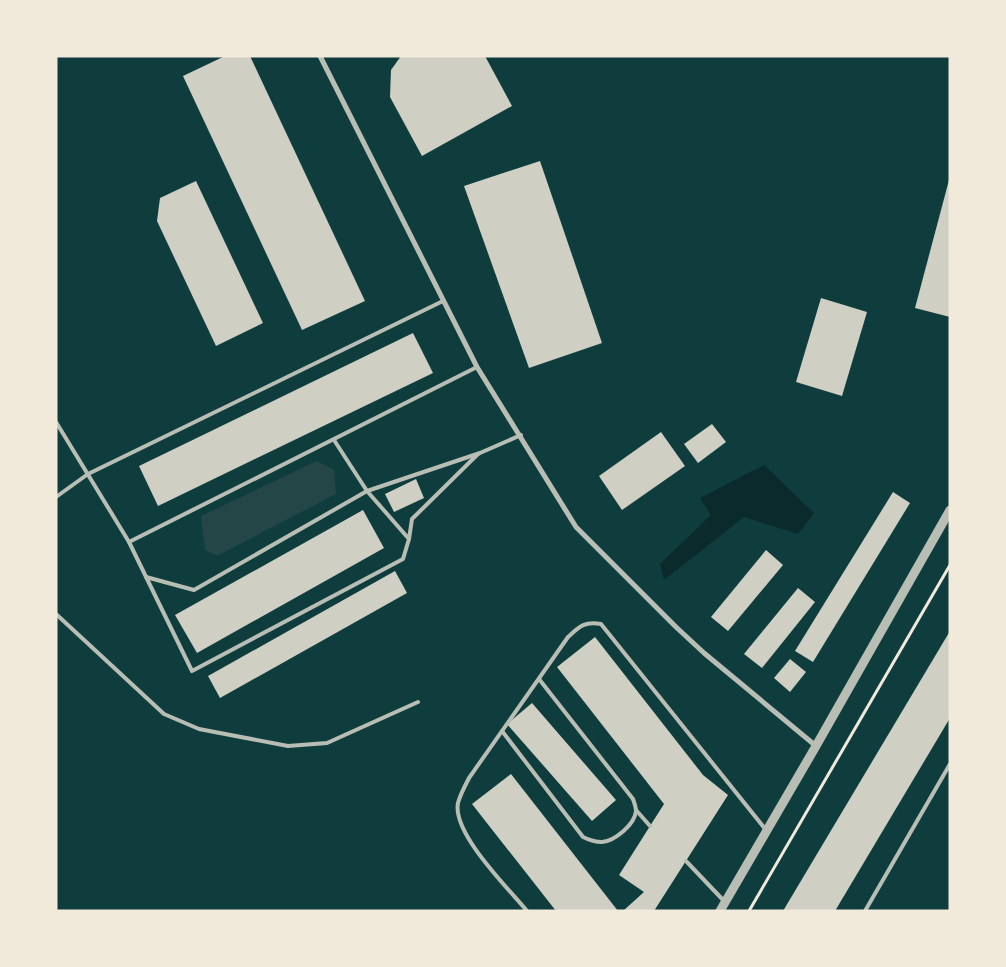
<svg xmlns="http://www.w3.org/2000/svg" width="1006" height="967" font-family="Barlow,sans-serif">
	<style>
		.green { fill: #244646 }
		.water { fill: #0a2a2b }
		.building { fill: #cfcfc3 }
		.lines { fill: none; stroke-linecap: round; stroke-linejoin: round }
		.path { stroke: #f1e9da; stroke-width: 3 }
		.service { stroke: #b8beb3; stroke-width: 4 }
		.minor { stroke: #b8beb3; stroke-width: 5 }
		.tertiary { stroke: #b8beb3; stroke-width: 9 }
	</style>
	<rect width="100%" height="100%" fill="#0f3d3e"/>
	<!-- green -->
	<path class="green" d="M317,461L334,470L336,494L217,556L205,550L201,516Z"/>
	<!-- water -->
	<path class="water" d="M764,465L814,513L798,534L744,517L664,580L660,564L711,515L700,498Z"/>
	<!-- building -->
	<g class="building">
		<path d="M225,56H250L365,301L302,330L183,76Z"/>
		<path d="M401,56H485L512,106L422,156L390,97L391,70Z"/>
		<path d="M540,161L602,343L529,368L464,186Z"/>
		<path d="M949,180H950V317L915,308Z"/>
		<path d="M196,181L263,323L216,346L157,221L160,198Z"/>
		<path d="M821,298L867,312L842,396L796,382Z"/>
		<path d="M413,333L433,373L158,506L139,466Z"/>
		<path d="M712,424L726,442L698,463L684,444Z"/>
		<path d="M661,432L685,466L622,510L599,476Z"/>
		<path d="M416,479L424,498L394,512L385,494Z"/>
		<path d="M893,492L910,503L813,662L795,651Z"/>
		<path d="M363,510L384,548L197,653L175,615Z"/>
		<path d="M766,550L783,565L728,631L711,617Z"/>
		<path d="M395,571L407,593L220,698L208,676Z"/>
		<path d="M798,588L815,602L762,668L744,654Z"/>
		<path d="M950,631V718L835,911H783Z"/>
		<path d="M595,637L703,775L728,795L654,911H623L644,892L619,875L664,804L557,667Z"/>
		<path d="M790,659L806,672L790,692L774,678Z"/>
		<path d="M532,703L616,800L592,821L507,724Z"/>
		<path d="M511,774L618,911H556L472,804Z"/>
	</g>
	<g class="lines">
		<!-- path -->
		<path class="path" d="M749,911L950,565"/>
		<!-- service -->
		<g class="service">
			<path d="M56,422L129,542L477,367"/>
			<path d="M56,497L88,474L443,301"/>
			<path d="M409,539L412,519L478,454"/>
			<path d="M129,542L192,671L403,559L409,539L367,491L480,453L521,435"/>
			<path d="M146,577L194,590L367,491L334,440"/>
			<path d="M56,614L164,714L199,729L288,746L327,743L418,702"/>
			<path d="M502,731L583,837C589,840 595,842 602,842C615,841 635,824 636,811C636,807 634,802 633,799L539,679"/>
			<path d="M636,810L650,826"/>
			<path d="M686,861L724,901"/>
			<path d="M527,911C508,888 452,833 458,803C460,795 465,786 469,778L568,637C579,627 584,621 601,624L766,830"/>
			<path d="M865,911L950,764"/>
		</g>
		<!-- minor -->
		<path class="minor" d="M320,56L477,367L576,527L676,627L704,653L816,746"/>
		<!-- tertiary -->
		<path class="tertiary" d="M720,911L816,746L950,510"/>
	</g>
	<!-- border -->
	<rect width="1006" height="967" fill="none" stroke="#f1e9da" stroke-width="115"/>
</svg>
